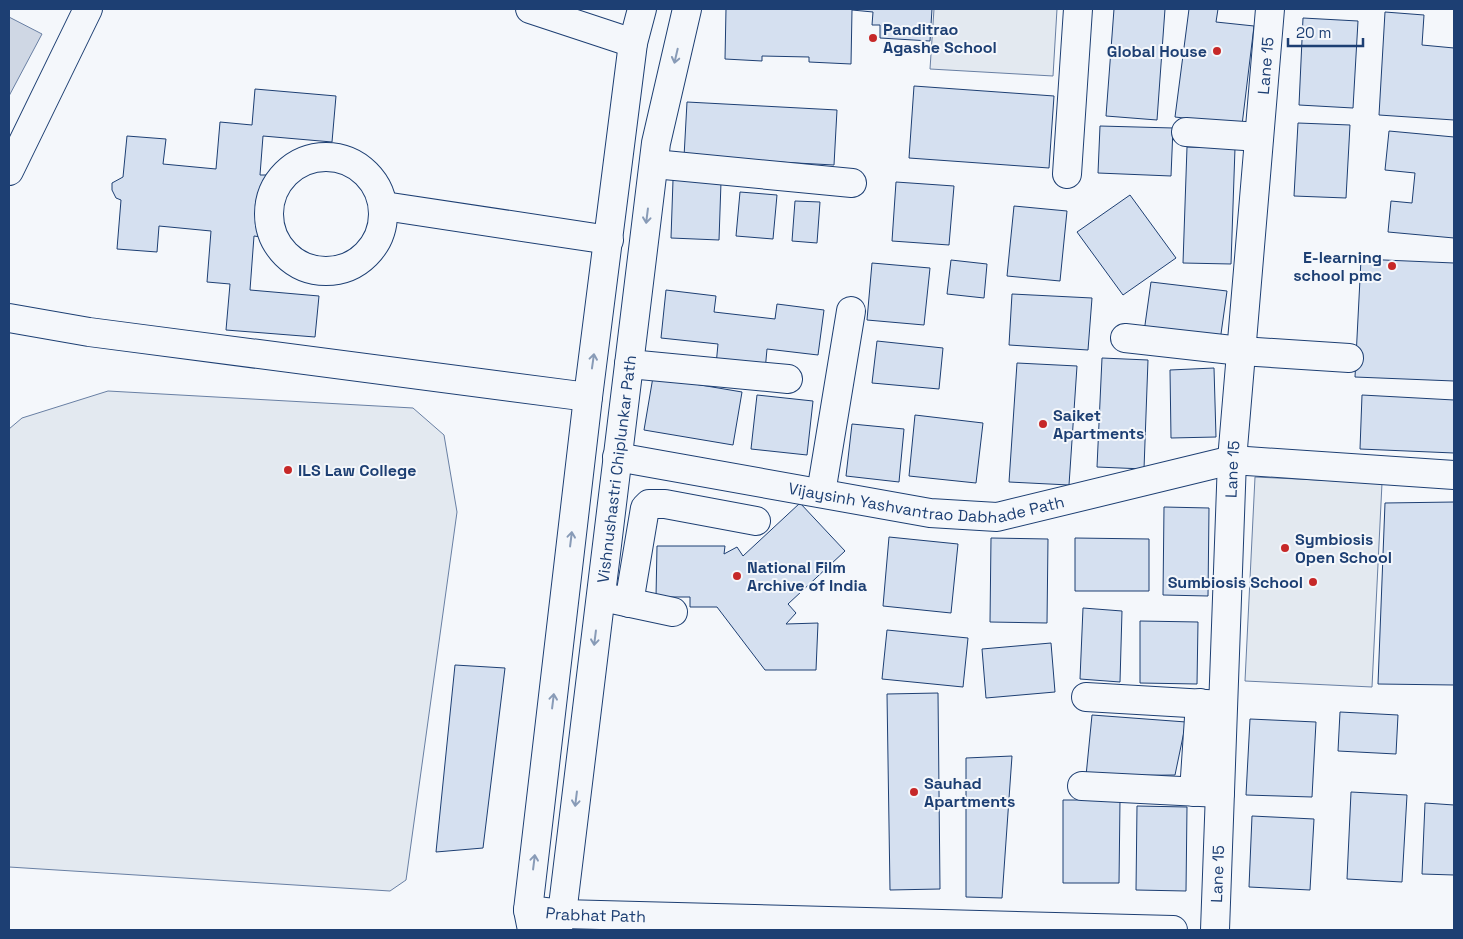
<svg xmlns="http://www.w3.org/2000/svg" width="1463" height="939" font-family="'Space Grotesk',sans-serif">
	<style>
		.green { fill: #e3e9f0; stroke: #687fa3 }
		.water { fill: #cfd7e4; stroke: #687fa3 }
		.building { fill: #d5e0f0; stroke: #1d3f73 }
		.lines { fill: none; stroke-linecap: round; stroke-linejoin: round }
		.minor-casing { stroke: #1d3f73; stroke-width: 30 }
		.major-casing { stroke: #1d3f73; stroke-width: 30 }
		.minor { stroke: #f4f7fb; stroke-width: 28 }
		.major { stroke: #f4f7fb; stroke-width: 28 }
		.oneway { stroke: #889bb7 }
		.poi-dot { fill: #c62828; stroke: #f4f7fb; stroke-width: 2 }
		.labels { text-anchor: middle; stroke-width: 4; stroke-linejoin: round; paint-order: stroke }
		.poi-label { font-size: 16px; font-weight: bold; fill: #1d3f73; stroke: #f4f7fb; text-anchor: start }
		.street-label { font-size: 16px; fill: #1d3f73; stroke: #f4f7fb }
	</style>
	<rect width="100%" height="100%" fill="#f4f7fb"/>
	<!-- green -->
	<g class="green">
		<path d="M934,9H1057L1053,76L930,69Z"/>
		<path d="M108,391L413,408L444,435L457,512L406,880L390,891L9,867V429L22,418Z"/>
		<path d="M1255,477L1382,483L1372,687L1245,681Z"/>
	</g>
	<!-- water -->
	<path class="water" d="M9,17L42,34L9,96Z"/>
	<!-- building -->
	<g class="building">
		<path d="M726,9H932L930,41L880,38V25H872L873,12L852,10L851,64L809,62V57L762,56V61L725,59Z"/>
		<path d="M1114,9H1165L1157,120L1106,116Z"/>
		<path d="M1189,9H1218L1216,22L1254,26L1242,125L1175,117Z"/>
		<path d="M1385,12L1424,15L1422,45L1454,48V120L1379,115Z"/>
		<path d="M1303,18L1358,21L1353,108L1299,105Z"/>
		<path d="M914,86L1054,96L1049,168L909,158Z"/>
		<path d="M255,89L336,96L332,142L263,136L260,175H267L265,192H258L256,218H263L261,237L254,236L250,290L319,296L315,337L226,330L230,284L207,282L211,231L159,226L157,252L117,249L121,200L116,198L112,190V183L123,177L127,136L166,139L163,164L216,169L220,122L252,125Z"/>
		<path d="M687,102L837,110L834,165L684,157Z"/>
		<path d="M1298,123L1350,125L1346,198L1294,196Z"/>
		<path d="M1100,126L1173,128L1171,176L1098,173Z"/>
		<path d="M1389,131L1454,137V238L1388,232L1391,201L1412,203L1415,173L1385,170Z"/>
		<path d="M1187,147L1235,148L1231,264L1183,263Z"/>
		<path d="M673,180L721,182L719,240L671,238Z"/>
		<path d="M896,182L954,186L949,245L892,241Z"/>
		<path d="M740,192L777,195L773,239L736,236Z"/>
		<path d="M1130,195L1176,258L1123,295L1077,232Z"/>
		<path d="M795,201L820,202L817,243L792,241Z"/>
		<path d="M1014,206L1067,211L1060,281L1007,276Z"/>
		<path d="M1361,259L1454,263V381L1355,377Z"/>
		<path d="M951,260L987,264L984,298L947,294Z"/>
		<path d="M872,263L930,268L924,325L867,320Z"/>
		<path d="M1151,282L1227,291L1220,341L1144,332Z"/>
		<path d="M666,290L716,296L714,312L775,319L777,304L824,310L818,355L767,349L765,371L716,365L718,344L661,338Z"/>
		<path d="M1012,294L1092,298L1088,350L1009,345Z"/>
		<path d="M877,341L943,348L939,389L872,383Z"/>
		<path d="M1102,358L1148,360L1144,469L1097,467Z"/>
		<path d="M1017,363L1077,366L1069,485L1009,482Z"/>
		<path d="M1214,368L1216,437L1171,438L1170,370Z"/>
		<path d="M653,377L742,392L733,445L644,430Z"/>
		<path d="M757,395L813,401L807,455L751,449Z"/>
		<path d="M1362,395L1454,400V453L1360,449Z"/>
		<path d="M915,415L983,423L976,483L909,476Z"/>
		<path d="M852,424L904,429L899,482L846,476Z"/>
		<path d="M1454,502V685L1378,684L1385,503Z"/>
		<path d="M800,503L845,551L788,604L796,613L786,624L818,623L816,670H765L717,607H690V597H656L657,546H725L724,554L737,547L743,556Z"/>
		<path d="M1164,507L1209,508L1208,596L1163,595Z"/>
		<path d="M889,537L958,544L951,613L883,606Z"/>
		<path d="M991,538L1048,539L1047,623L990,622Z"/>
		<path d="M1075,538L1149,539V591H1075Z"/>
		<path d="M1083,608L1122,611L1120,682L1080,679Z"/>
		<path d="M1140,621L1198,622L1197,684L1140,683Z"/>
		<path d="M887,630L968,638L963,687L882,679Z"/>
		<path d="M1051,643L1055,692L986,698L982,649Z"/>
		<path d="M455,665L505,668L483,848L436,852Z"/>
		<path d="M938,693L940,889L890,890L887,694Z"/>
		<path d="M1340,712L1398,715L1396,754L1338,751Z"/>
		<path d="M1092,715L1186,722L1175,775L1086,776Z"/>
		<path d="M1250,719L1316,722L1312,797L1246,795Z"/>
		<path d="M1012,756L1002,898L966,897V758Z"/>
		<path d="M1351,792L1407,795L1402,882L1347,879Z"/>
		<path d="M1063,800H1120L1119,883H1063Z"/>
		<path d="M1425,803L1454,805V875L1422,874Z"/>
		<path d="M1137,806L1187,807L1186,891L1136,890Z"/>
		<path d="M1252,816L1314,819L1310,890L1249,887Z"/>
	</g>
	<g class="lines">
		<!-- minor casing -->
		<g class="minor-casing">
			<g id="minor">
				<path d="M530,9L633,43"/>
				<path d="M1186,132L1259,137"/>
				<circle cx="326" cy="214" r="57"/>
				<path d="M654,164L852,183"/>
				<path d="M9,171L88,9"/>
				<path d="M1067,174L1078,9"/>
				<path d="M384,206L609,240"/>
				<path d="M9,318L89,332L588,397"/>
				<path d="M1125,338L1241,351L1349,358"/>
				<path d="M629,364L788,379"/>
				<path id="s1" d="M617,457L930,513L997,517L1232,460L1454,475"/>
				<path d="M821,493L851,311"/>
				<path d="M612,599L673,612"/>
				<path d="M629,603L645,508L649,504H665L756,521"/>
				<path d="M1086,697L1223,705"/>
				<path d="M1082,786L1220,793"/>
				<path d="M1194,792L1200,703"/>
				<path id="s2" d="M528,910L562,914L1173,930"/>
				<path id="s3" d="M1215,930L1232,460L1270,9"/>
			</g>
		</g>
		<!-- major casing -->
		<g class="major-casing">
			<g id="major">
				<path d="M532,930L528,910L588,397L633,43L642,9"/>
				<path id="s4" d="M557,930L562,914L656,143L687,9"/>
			</g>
		</g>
		<!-- minor -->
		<use href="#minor" class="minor"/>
		<!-- major -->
		<use href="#major" class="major"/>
	</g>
	<!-- one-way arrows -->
	<defs><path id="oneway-shaft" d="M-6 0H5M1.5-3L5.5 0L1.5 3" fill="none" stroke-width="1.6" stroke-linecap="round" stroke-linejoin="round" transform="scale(1.25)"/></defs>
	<g class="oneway">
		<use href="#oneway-shaft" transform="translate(676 56) rotate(103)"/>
		<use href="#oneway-shaft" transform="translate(647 216) rotate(97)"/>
		<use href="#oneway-shaft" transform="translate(593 361) rotate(-82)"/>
		<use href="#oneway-shaft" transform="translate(571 539) rotate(-83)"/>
		<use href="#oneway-shaft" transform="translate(595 638) rotate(97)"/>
		<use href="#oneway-shaft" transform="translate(553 701) rotate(-83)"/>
		<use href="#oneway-shaft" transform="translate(576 799) rotate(97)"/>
		<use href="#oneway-shaft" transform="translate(534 862) rotate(-83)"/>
	</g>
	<!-- markers -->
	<g class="poi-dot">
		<circle cx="873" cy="38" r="5"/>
		<circle cx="1217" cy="51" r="5"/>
		<circle cx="1392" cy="266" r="5"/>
		<circle cx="1043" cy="424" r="5"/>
		<circle cx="288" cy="470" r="5"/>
		<circle cx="1285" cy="548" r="5"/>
		<circle cx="737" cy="576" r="5"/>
		<circle cx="1313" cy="582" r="5"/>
		<circle cx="914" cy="792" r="5"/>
	</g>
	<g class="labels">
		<!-- poi labels -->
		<g class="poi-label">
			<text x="883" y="35">Panditrao<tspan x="883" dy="18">Agashe School</tspan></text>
			<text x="1207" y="57" text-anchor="end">Global House</text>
			<text x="1382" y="263" text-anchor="end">E-learning<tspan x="1382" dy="18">school pmc</tspan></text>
			<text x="1053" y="421">Saiket<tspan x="1053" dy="18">Apartments</tspan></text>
			<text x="298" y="476">ILS Law College</text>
			<text x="1295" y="545">Symbiosis<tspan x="1295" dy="18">Open School</tspan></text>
			<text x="747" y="573">National Film<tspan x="747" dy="18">Archive of India</tspan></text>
			<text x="1303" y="588" text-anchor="end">Sumbiosis School</text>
			<text x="924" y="789">Sauhad<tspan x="924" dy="18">Apartments</tspan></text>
		</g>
		<!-- street labels -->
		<g class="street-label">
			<text dy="6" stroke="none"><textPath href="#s3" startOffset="866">Lane 15</textPath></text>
			<text dy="6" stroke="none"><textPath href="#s4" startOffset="465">Vishnushastri Chiplunkar Path</textPath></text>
			<text dy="6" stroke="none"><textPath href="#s3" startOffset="461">Lane 15</textPath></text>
			<text dy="6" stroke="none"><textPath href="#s1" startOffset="314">Vijaysinh Yashvantrao Dabhade Path</textPath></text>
			<text dy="6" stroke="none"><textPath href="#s3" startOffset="56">Lane 15</textPath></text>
			<text dy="6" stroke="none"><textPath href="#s2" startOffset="68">Prabhat Path</textPath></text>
		</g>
	</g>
	<!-- border -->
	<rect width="1463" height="939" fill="none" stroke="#1d3f73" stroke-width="20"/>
	<!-- scale -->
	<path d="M1288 38v8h75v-8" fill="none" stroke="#1d3f73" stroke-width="2.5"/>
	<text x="1296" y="38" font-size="15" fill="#1d3f73" stroke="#f4f7fb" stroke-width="4" paint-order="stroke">20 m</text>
</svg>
